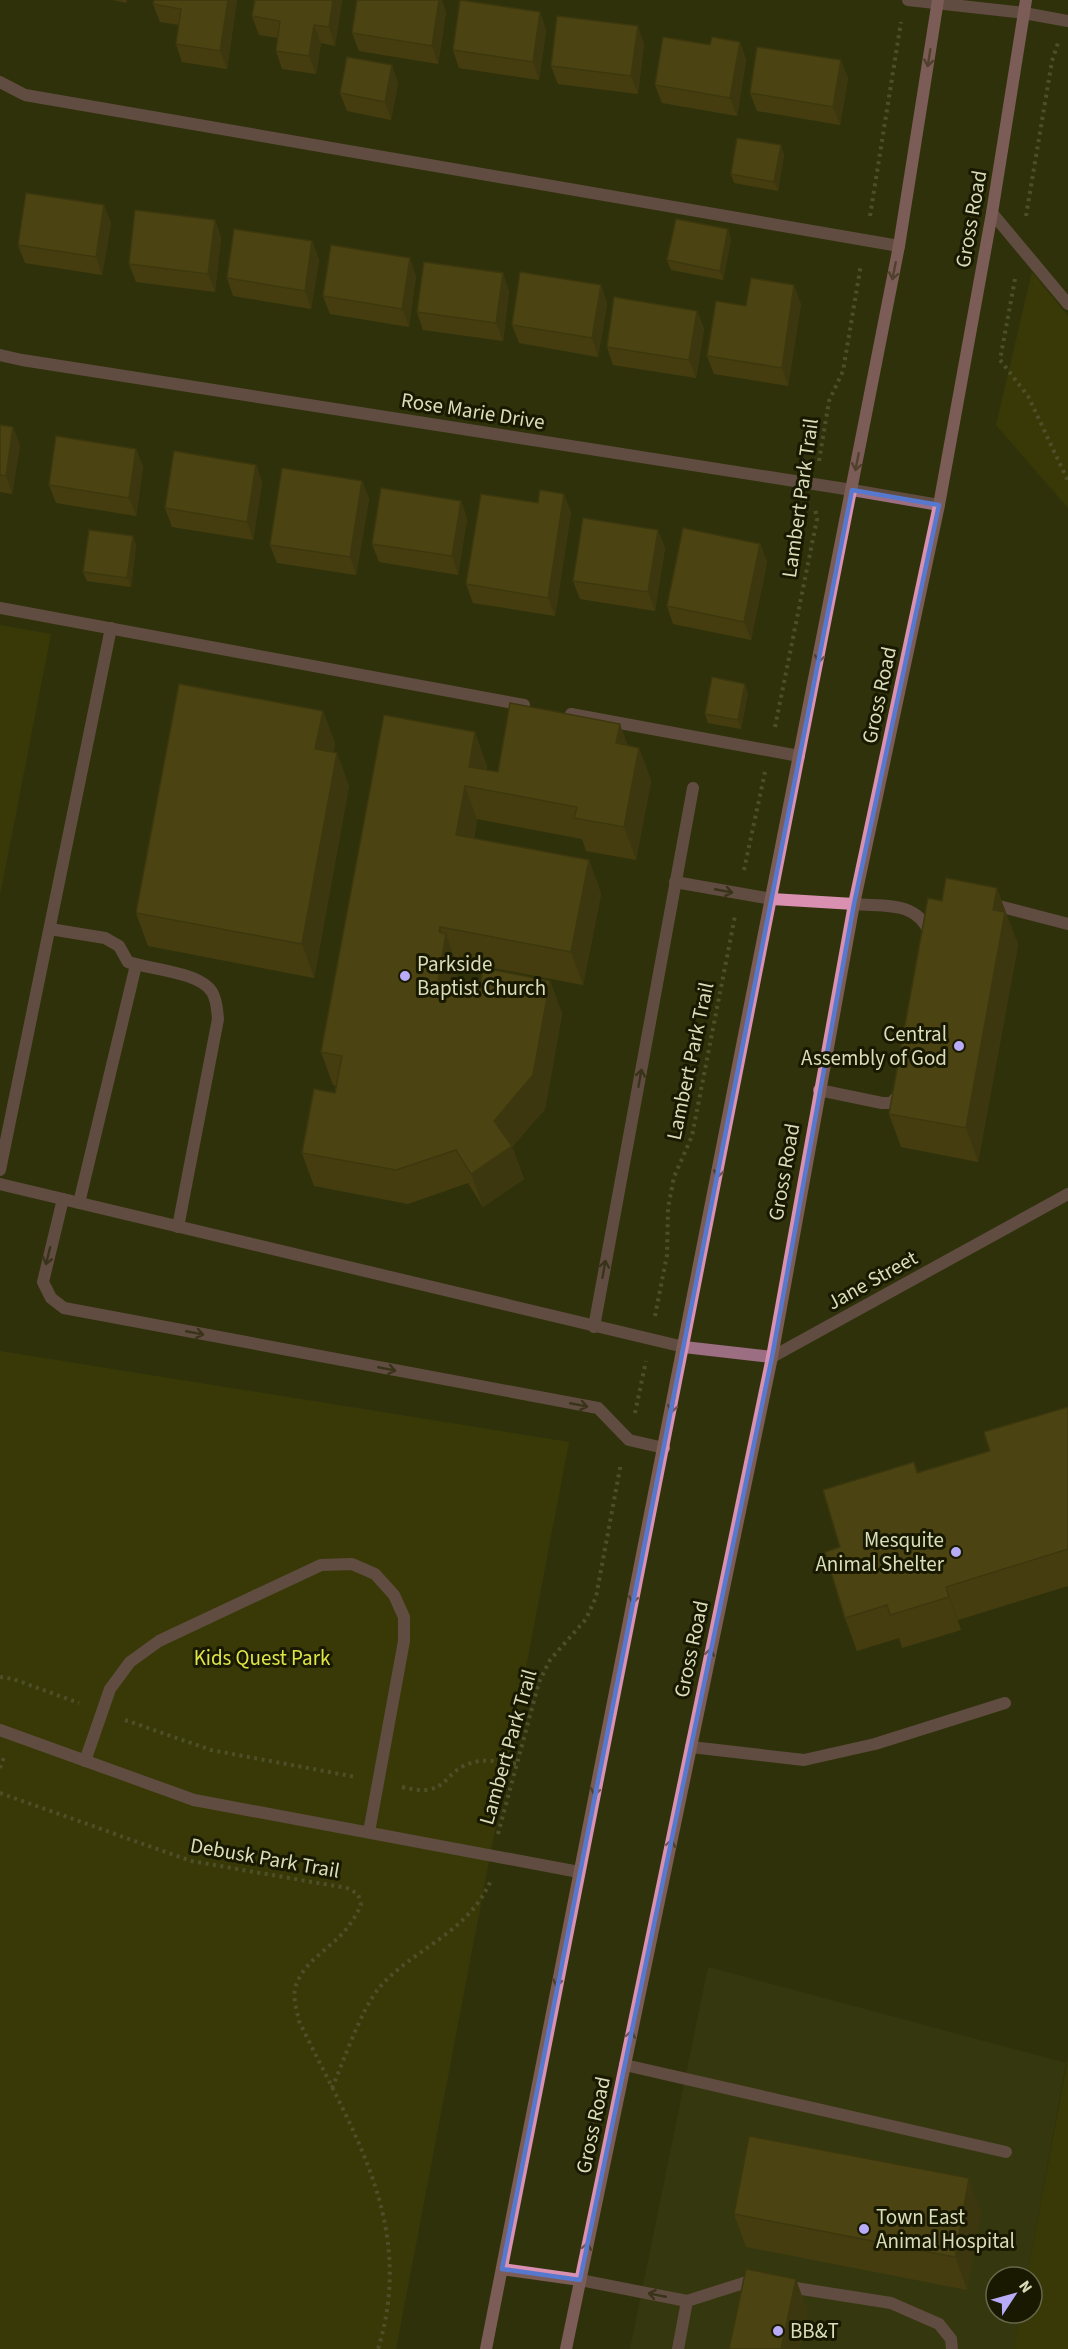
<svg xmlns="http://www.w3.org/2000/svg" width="1068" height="2349" font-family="'Source Sans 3',sans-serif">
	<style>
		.built { fill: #3d3e12 }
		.green { fill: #434403 }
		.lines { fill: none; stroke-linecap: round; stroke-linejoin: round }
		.path { stroke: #72744f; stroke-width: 4; stroke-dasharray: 3 4.5; stroke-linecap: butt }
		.service { stroke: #9c6e82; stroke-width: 12 }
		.minor { stroke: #9c6e82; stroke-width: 12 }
		.tertiary { stroke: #9c6e82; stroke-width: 12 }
		.secondary { stroke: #d990b1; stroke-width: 12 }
		.wall { fill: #5f4d16 }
		.shaded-wall { fill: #4d3f12 }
		.building { fill: #6e5a19; stroke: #4d3f12; stroke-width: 1.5 }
		.oneway { stroke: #785458 }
		.oneway2 { stroke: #46372e }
		.marked { fill: none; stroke: #5679cf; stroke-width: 4.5; stroke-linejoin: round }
		.poi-dot { fill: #b8abf7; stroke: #181900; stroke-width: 2 }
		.labels { text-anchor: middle; stroke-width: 6; stroke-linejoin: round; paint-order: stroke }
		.street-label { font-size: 21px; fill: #daddba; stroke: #181900 }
		.poi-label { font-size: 21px; fill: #daddba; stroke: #181900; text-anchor: start }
		.park-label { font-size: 21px; fill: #dfe547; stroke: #181900 }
	</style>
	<rect width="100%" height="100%" fill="#30320b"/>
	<!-- built -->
	<path class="built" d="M708,1967L1066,2063L1027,2277H996V2313H1020L1014,2349H630Z"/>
	<!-- green -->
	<g class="green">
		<path d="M1032,272L1068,316V508L996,425Z"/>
		<path d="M0,625L51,634L0,895Z"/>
		<path d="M0,1351L569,1442L396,2349H0Z"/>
		<path d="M1068,2058V2349H1014L1020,2313H1032V2277H1027Z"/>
	</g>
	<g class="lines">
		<!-- path -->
		<g class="path">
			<path d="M870,216L901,22"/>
			<path d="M1026,216L1052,61L1058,43"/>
			<path d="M1015,279L1000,360L1028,396L1068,481"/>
			<path d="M819,461L829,401L843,371L861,264"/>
			<path d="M775,727L817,519L815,508"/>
			<path d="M744,870L765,772"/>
			<path d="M655,1316L667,1255L668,1208L674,1177L692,1136L735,916"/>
			<path d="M635,1413L646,1361"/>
			<path d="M0,1677L13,1679L79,1703"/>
			<path d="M125,1720L211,1750L356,1777"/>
			<path d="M0,1768L4,1757"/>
			<path d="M402,1787C451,1799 440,1771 474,1762C488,1759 503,1762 517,1764"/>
			<path d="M0,1793L191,1861L347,1888L358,1894L361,1905C356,1916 349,1927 340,1936C325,1951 300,1966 295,1989C293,1999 297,2011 299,2021C351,2130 417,2223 378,2349"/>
			<path d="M498,1834L539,1682L550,1660L586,1619L596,1597L621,1463"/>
			<path d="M332,2088C344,2060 361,2010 379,1988C413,1948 468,1934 491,1880"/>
		</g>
		<!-- service -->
		<g class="service">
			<path d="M0,82L25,95L899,246"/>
			<path d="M992,213L1068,304"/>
			<path d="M0,608L524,705"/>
			<path d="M571,714L799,756"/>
			<path d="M675,882L772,899"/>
			<path d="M854,904C885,907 915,900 930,933"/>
			<path d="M991,904L1068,924"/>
			<path d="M50,929L105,938L119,946L128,962C149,969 200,972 212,992C217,1000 217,1010 218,1019L178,1227"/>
			<path d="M819,1090L882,1103H891L897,1097L899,1091"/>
			<path d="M0,1170L111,628"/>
			<path d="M0,1184L684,1347"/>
			<path d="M63,1199L43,1282L51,1298L64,1308L598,1408L629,1440L664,1448"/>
			<path d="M79,1203L136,965"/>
			<path d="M594,1327L693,788"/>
			<path d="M0,1730L194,1800L579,1872"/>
			<path d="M691,1747L804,1760L875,1744L1005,1703"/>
			<path d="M85,1761L110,1689L130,1662L159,1641L321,1565L352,1564L375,1574L394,1595L404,1617V1641L369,1832"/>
			<path d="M625,2065L1006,2152"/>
			<path d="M580,2280L687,2301L678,2349"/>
			<path d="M783,2286L891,2303L939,2324L951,2339L952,2349"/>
			<path d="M687,2301L750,2281L757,2282"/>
		</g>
		<!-- minor -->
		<g class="minor">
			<path d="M908,0L1024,13L1068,21"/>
			<path d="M0,355L22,360L852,490L939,505"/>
		</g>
		<!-- tertiary -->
		<path class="tertiary" d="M684,1347L772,1357L1068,1194"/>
		<!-- secondary -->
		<g class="secondary">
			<path d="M772,899L854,904"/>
			<path d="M502,2269L580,2280"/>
			<path d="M486,2349L899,246L938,0"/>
			<path d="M566,2349L772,1357L854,904L939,505L992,213L1026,0"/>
		</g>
	</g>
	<!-- wall -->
	<g class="wall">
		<path d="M113,0H127L126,3Z"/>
		<path d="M154,0H237L227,69L182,62L176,44L179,25L160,22L153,4Z"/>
		<path d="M255,0H342L335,46L321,43L316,74L282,69L276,51L278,38L259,35L252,16Z"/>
		<path d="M446,12L438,64L359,51L352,33Z"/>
		<path d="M540,12L546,31L539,80L459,68L453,50Z"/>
		<path d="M740,42L746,60L737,116L662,103L655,85L710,45Z"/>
		<path d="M644,44L638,94L558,84L551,66Z"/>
		<path d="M848,78L840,125L757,111L750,93Z"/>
		<path d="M398,83L391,120L347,111L340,93Z"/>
		<path d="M784,155L778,191L734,183L731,174Z"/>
		<path d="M215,220L221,238L215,292L136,282L129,264Z"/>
		<path d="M111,223L102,275L25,263L18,245Z"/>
		<path d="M731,239L723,280L671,270L667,260Z"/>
		<path d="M312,241L319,260L311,309L233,296L227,278Z"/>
		<path d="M416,276L409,327L330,314L323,296Z"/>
		<path d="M601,285L607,304L598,357L519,343L512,325Z"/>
		<path d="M509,291L503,341L423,330L417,312Z"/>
		<path d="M801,304L788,386L714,374L707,356L746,306Z"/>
		<path d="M697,311L704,329L696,378L613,365L607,347Z"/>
		<path d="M0,425L20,445L12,494L0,492Z"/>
		<path d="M136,449L143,467L136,516L56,503L49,485Z"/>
		<path d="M256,465L262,483L253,540L172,527L165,508Z"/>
		<path d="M362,481L369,499L356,575L277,563L270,545Z"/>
		<path d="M461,501L467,519L458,575L379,562L372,544Z"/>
		<path d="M571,512L555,616L473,603L466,584Z"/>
		<path d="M133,536L136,546L131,587L87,581L83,572Z"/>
		<path d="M760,544L767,562L751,640L673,624L667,606Z"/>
		<path d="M665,548L655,611L580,599L573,581Z"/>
		<path d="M748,693L741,729L708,723L705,714Z"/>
		<path d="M323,711L335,744L333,752L349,786L314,978L148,946L136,913Z"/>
		<path d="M384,715L487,766V770L498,772L628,746L639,748L651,781L636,860L586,851L582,839L477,819L474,839L589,860L601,894L583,985L456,961L458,967L455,984L480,989L550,981L562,1014L545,1109L512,1147L524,1179L483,1207L468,1183L408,1204L314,1186L302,1153L335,1093L336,1086L333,1085L321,1052Z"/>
		<path d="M1009,921L1018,945L978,1162L901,1147L889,1114Z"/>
		<path d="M1068,1407V1586L958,1620L961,1630L902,1648L899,1638L857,1651L845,1618L914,1462L918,1473L990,1451Z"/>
		<path d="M981,2212L967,2290L746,2247L734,2214Z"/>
	</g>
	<!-- shaded-wall -->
	<g class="shaded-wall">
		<path d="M228,0H237L227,69L220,51Z"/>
		<path d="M333,0H342L335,46L329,27Z"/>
		<path d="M439,0H442L446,12L438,64L432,46Z"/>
		<path d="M540,12L546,31L539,80L533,62Z"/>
		<path d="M314,25L321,43L316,74L309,56Z"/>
		<path d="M638,26L644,44L638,94L631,76Z"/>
		<path d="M740,42L746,60L737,116L730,98Z"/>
		<path d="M841,60L848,78L840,125L833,107Z"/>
		<path d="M392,65L398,83L391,120L385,102Z"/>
		<path d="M781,145L784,155L778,191L774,182Z"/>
		<path d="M104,205L111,223L102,275L96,257Z"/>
		<path d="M215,220L221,238L215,292L208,274Z"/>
		<path d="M728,229L731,239L723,280L720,271Z"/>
		<path d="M312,241L319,260L311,309L305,291Z"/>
		<path d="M410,258L416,276L409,327L402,309Z"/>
		<path d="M503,273L509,291L503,341L496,323Z"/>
		<path d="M601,285L607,304L598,357L592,338Z"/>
		<path d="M794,285L801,304L788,386L782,368Z"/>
		<path d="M697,311L704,329L696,378L689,360Z"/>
		<path d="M13,427L20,445L12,494L6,476Z"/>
		<path d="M136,449L143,467L136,516L129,498Z"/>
		<path d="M256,465L262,483L253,540L247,522Z"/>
		<path d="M362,481L369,499L356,575L350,557Z"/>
		<path d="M564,494L571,512L555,616L548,598Z"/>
		<path d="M461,501L467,519L458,575L452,556Z"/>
		<path d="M658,530L665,548L655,611L648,592Z"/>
		<path d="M133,536L136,546L131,587L127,578Z"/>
		<path d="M760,544L767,562L751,640L744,622Z"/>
		<path d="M745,684L748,693L741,729L738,720Z"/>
		<path d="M323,711L335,744L328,782L315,749Z"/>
		<path d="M620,724L632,757L616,743Z"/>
		<path d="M475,732L487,766L483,789L469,767Z"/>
		<path d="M639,748L651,781L636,860L624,827Z"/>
		<path d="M337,753L349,786L314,978L302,944Z"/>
		<path d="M465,786L477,819L468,869L456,835Z"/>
		<path d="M589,860L601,894L583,985L571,952Z"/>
		<path d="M997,888L1018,945L978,1162L966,1128L993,910Z"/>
		<path d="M440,927L445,941L446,934L458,967L450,1014L438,981L439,932Z"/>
		<path d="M550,981L562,1014L545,1109L512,1147L524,1179L483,1207L471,1174L494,1121Z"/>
		<path d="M946,1587L958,1620L961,1630L949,1597Z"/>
		<path d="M969,2178L981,2212L967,2290L955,2257Z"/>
		<path d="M796,2279L808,2313L800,2349H781Z"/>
	</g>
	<!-- building -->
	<g class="building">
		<path d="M154,0H228L220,51L176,44L181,9L153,4Z"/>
		<path d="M255,0H333L329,27L314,25L309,56L276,51L280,21L252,16Z"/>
		<path d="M357,0H439L432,46L352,33Z"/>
		<path d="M460,0L540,12L533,62L453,50Z"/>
		<path d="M557,16L638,26L631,76L551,66Z"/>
		<path d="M663,37L710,45L712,37L740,42L730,98L655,85Z"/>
		<path d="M757,47L841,60L833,107L750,93Z"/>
		<path d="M347,57L392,65L385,102L340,93Z"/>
		<path d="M737,138L781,145L774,182L731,174Z"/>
		<path d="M26,193L104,205L96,257L18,245Z"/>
		<path d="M135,210L215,220L208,274L129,264Z"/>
		<path d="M676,219L728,229L720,271L667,260Z"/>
		<path d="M234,229L312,241L305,291L227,278Z"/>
		<path d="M331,245L410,258L402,309L323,296Z"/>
		<path d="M424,262L503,273L496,323L417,312Z"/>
		<path d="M520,272L601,285L592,338L512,325Z"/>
		<path d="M751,278L794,285L782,368L707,356L716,301L746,306Z"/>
		<path d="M614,297L697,311L689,360L607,347Z"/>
		<path d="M0,425L13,427L6,476L0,475Z"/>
		<path d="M56,436L136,449L129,498L49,485Z"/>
		<path d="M174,451L256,465L247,522L165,508Z"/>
		<path d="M282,468L362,481L350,557L270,545Z"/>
		<path d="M381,488L461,501L452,556L372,544Z"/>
		<path d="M540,490L564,494L548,598L466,584L481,494L538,503Z"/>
		<path d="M583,518L658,530L648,592L573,581Z"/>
		<path d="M683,528L760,544L744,622L667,606Z"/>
		<path d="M89,530L133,536L127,578L83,572Z"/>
		<path d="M712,677L745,684L738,720L705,714Z"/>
		<path d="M179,684L323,711L315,749L337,753L302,944L136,913Z"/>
		<path d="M510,703L620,724L616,743L639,748L624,827L574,818L577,807L465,786L456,835L589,860L571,952L440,927L439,932L446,934L438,981L480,989L483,968L550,981L533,1075L494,1121L512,1146L471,1174L456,1150L396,1170L302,1153L314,1089L335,1093L342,1056L321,1052L384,715L475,732L469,767L498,772Z"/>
		<path d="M946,878L997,888L993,910L1005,912L966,1128L889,1114L928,898L942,901Z"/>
		<path d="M1068,1407V1549L946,1587L949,1597L890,1615L887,1605L845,1618L825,1552L840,1547L823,1490L914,1462L917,1473L990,1451L984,1432Z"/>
		<path d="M749,2136L969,2178L955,2257L734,2214Z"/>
		<path d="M746,2269L796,2279L781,2349H729Z"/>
	</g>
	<!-- one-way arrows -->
	<defs><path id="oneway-shaft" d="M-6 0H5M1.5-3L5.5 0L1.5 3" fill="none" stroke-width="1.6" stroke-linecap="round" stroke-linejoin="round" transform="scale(1.5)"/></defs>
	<g class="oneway">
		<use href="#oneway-shaft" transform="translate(929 58) rotate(99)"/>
		<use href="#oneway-shaft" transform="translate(894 271) rotate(101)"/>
		<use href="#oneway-shaft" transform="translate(857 462) rotate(101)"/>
		<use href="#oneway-shaft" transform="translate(820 654) rotate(101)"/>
		<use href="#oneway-shaft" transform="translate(719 1169) rotate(101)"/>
		<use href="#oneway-shaft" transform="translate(673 1404) rotate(101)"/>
		<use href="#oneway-shaft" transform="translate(634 1595) rotate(101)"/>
		<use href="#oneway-shaft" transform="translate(709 1657) rotate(-78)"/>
		<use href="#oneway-shaft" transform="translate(596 1787) rotate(101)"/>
		<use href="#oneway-shaft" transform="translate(670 1848) rotate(-78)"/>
		<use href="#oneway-shaft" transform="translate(558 1978) rotate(101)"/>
		<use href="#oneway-shaft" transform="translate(630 2039) rotate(-78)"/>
		<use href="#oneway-shaft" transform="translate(586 2251) rotate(-78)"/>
	</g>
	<g class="oneway2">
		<use href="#oneway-shaft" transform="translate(724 891) rotate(11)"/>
		<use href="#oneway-shaft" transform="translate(640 1078) rotate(-80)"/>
		<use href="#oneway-shaft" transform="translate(48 1256) rotate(104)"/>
		<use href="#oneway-shaft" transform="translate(604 1269) rotate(-80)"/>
		<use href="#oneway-shaft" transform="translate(195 1333) rotate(11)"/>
		<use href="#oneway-shaft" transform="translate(387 1369) rotate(11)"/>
		<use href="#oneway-shaft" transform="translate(579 1405) rotate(11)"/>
		<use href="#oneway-shaft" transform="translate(657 2295) rotate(-169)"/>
	</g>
	<!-- marked area -->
	<path d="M0 0H1068V2349H0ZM852,490L939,505L854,904L772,1357L580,2280L502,2269Z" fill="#30320b" fill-opacity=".55" fill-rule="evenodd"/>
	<path class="marked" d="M852,490L939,505L854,904L772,1357L580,2280L502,2269Z"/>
	<!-- markers -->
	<g class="poi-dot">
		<circle cx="405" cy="976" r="6"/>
		<circle cx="959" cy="1046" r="6"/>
		<circle cx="956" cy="1552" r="6"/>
		<circle cx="864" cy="2229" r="6"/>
		<circle cx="778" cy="2331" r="6"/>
	</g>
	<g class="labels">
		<!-- street labels -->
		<g class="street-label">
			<text transform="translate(971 219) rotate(-80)" y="7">Gross Road</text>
			<text transform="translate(473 411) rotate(9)" y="7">Rose Marie Drive</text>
			<text transform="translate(800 498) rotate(-82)" y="7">Lambert Park Trail</text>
			<text transform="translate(879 695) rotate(-78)" y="7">Gross Road</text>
			<text transform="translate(690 1061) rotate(-78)" y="7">Lambert Park Trail</text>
			<text transform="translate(784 1172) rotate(-80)" y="7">Gross Road</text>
			<text transform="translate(872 1280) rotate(-29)" y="7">Jane Street</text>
			<text transform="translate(691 1649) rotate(-78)" y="7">Gross Road</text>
			<text transform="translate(508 1747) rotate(-74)" y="7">Lambert Park Trail</text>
			<text transform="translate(265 1858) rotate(10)" y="7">Debusk Park Trail</text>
			<text transform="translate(593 2125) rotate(-78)" y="7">Gross Road</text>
		</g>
		<!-- poi labels -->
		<g class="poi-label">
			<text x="417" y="971">Parkside<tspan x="417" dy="24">Baptist Church</tspan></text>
			<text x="947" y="1041" text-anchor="end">Central<tspan x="947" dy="24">Assembly of God</tspan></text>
			<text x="944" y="1547" text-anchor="end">Mesquite<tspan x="944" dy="24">Animal Shelter</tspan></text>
			<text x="876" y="2224">Town East<tspan x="876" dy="24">Animal Hospital</tspan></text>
			<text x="790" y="2338">BB&amp;T</text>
		</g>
		<!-- park labels -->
		<g class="park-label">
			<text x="262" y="1665">Kids Quest Park</text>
		</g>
	</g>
	<!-- north arrow -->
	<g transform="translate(1014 2295) rotate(54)"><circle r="28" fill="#181900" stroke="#66674a" stroke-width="1.5"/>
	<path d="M0-4.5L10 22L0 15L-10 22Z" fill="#b8abf7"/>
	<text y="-9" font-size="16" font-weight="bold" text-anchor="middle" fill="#daddba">N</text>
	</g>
</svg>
